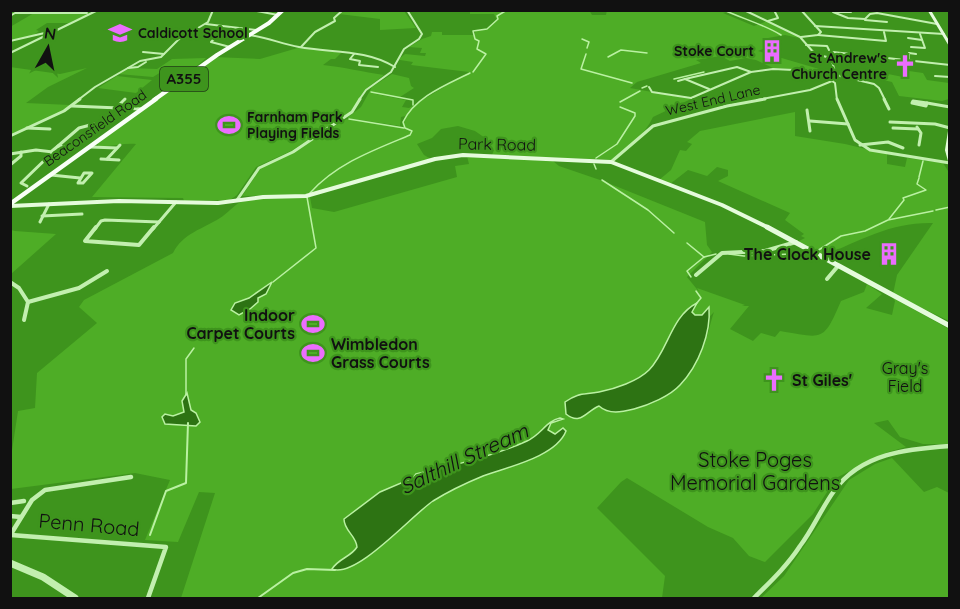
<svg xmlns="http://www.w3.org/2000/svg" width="960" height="609" font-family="Quicksand,sans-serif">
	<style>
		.green { fill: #4ead26; fill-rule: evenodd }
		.water { fill: #2d7313; stroke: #baf1a2; stroke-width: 1.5 }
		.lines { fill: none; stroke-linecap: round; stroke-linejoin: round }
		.stream-far1 { stroke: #baf1a2; stroke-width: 1.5 }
		.stream { stroke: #baf1a2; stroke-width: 2 }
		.minor-far3 { stroke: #c2efaf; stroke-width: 2 }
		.minor-far2 { stroke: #c2efaf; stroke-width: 3 }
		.minor-far1 { stroke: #c2efaf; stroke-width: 4 }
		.minor { stroke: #c2efaf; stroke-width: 4.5 }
		.tertiary { stroke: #c2efaf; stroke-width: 7 }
		.secondary-far2 { stroke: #e5fbdc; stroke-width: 3 }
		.secondary-far1 { stroke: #e5fbdc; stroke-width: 4 }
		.secondary { stroke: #e5fbdc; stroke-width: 5 }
		.primary-far1 { stroke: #f9fff7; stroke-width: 4 }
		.primary { stroke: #f9fff7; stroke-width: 4.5 }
		.labels { text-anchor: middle; stroke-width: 4.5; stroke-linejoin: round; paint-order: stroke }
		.far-poi-label { font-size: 14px; font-weight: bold; fill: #111; stroke: #3e941d; text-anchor: start }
		.far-street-label { font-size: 14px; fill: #111; stroke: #3e941d }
		.shield { fill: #3e941d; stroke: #1e3815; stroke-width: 1.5 }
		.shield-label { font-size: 15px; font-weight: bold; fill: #111 }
		.street-label { font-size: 16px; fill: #111; stroke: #3e941d }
		.poi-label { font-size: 16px; font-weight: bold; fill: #111; stroke: #3e941d; text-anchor: end }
		.park-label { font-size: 16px; fill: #111; stroke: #3e941d }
		.near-park-label { font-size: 20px; fill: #111; stroke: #3e941d }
		.near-street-label { font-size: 20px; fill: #111; stroke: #3e941d }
		.near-water-label { font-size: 21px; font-style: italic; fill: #111; stroke: #3e941d }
	</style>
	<rect width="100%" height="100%" fill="#3e941d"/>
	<!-- green -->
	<g class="green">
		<path d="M344,10L404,11L416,28L380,30V19L339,14Z"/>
		<path d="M589,10L592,15H606L607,10L731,11L723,13L754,26L767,21L799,38L785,35L768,38V44L772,45L758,51L826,71L773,68L756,60L746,58L730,61L721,56L696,60L701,63L637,82L630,88L691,99L653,117C645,135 628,147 613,160L492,155L494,150L482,148L488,140L475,131L458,126L441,129L432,138L417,144L424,155L431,159L306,195L242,196L261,168L347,119L404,128L402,124L405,116L401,117L400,126L347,118L361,107L372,87L392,74L409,78L411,86L414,88L400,97L371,93L406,100L402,107L409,108L469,72L411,65L413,62L400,60L399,59L405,54L425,56L426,53H420L422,48L409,47L422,39L431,36L432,32H442V35H474L476,30L486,29L497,20L494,14H470V11Z"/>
		<path d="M34,13L88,14L69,23H47L36,30L39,31L34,35L11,40L10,27Z"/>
		<path d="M301,47L341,53L335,59H331L323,65C344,67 363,72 384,75L367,88L352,112L291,151L256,167L237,195L230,200L184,201L183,198L92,197L136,144C123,143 112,147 98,146V144L95,146L96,144L214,57L260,59Z"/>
		<path d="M206,58L183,78L161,72L153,77L118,74L129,68L157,69L172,59Z"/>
		<path d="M10,67L60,74L87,68L48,87L26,103L70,105L62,112L11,134Z"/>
		<path d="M902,70L923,73L927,80L949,83V99L942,101L899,96L892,82L866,76L873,71L903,77Z"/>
		<path d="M117,76L152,80L136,93L98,88Z"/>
		<path d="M795,112V136L845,144L887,154V164L905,167L907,158L943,163L950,174L949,321L893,294L897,275L933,223C891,222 861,240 823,256L797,242L805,238L801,236L804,234L785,220L790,213L718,181L728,176V170L717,167L707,176L688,170L670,184L659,180L671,170L680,150L686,151L692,144L687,142L700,131Z"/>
		<path d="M467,156L553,161L559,166L603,181L705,222L707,245L712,252L687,277L700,293L697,288L745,305L742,306H749L730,329L753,341L761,333L775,337L780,331C823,338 823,343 841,301L864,292L867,284L882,294L866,308L892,315L895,301L893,298L949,329V444H923L900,437L888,420L874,423L906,447L888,452L836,478L813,514L765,562L749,556L733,538L708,527L627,478L621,482L597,508L665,576L662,598H181L215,493L199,492L178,542L145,540L170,480L135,473L11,489V457L18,411L35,408L37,373L97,323L79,307L84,300L173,253C183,233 203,229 220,218C227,214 235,204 241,202C263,194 288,199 310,197L312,208L334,212L457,177L455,166L469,164ZM714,312C710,323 708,337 703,348C683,391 653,408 607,412L657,372Z"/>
		<path d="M11,230L15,231L56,234L11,274Z"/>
		<path d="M892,458L924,492L937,487L949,493V598H761L784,576L849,480L875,464Z"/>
	</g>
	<!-- water -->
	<g class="water">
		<path d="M272,282L266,294L258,298V302L250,309L239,315L231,310L235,303L249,298Z"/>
		<path d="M697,303L692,312L695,315H702L709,307C711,333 699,365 680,385C670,396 649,405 634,409C622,412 609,415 599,406C586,411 581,426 566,414L565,402C579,392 584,395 599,392C615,389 638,381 649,370C668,351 671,316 697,303Z"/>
		<path d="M187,393L191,410L196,413L200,422L196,426L165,424L162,417L165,414L173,416L184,412L182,401Z"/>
		<path d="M560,418L563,419L551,423L548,430L555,434L563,428L566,431C556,457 507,467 483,476C466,483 449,491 433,501C412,515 356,579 332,569C339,558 351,557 357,547C356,535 344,531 344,519L380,492L413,478L416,474C453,465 492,457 527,441C541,435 546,421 560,418Z"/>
	</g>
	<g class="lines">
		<!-- stream-far1 -->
		<g class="stream-far1">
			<path d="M724,10C743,19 763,24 781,35"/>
			<path d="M582,39L589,42L587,48"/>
			<path d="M586,54L581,69L632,83"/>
			<path d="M608,57L621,50L647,53"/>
			<path d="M473,72L486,54L477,49L479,41L475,39L473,31L487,29L498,19L497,16L507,10"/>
			<path d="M674,79L704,72"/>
			<path d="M642,88L647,86"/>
			<path d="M371,92L413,100V105"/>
			<path d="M620,102L640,91"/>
			<path d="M349,119L404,128"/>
			<path d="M596,158L617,144L635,116V113L620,107"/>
			<path d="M594,164L596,169"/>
			<path d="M919,177L923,161"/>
			<path d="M602,180L648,210L674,233"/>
			<path d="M310,193C337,163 374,150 410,135L412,131L405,128L403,122C415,97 446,85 470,73"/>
			<path d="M936,210L950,207"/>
			<path d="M889,219L904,200L903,198L926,190L917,184L919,178"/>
			<path d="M687,243L704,257"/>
			<path d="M817,251L841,236L865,231L888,220L933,211"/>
			<path d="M729,254L744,256L791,254"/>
			<path d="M691,277L687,271L704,257L716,254"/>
			<path d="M273,282L316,248L307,197"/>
			<path d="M696,291L701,298L696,304"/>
			<path d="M186,395V359L194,348"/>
		</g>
		<!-- stream -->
		<g class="stream">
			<path d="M150,535L166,491L186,483L188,423"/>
			<path d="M258,598L293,573L307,569L335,570"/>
		</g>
		<!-- minor-far3 -->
		<g class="minor-far3">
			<path d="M251,10L278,15"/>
			<path d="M744,10L800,37L815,54L831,58"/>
			<path d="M801,10L821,32L818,35L801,37"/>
			<path d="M851,12H833L848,18L865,19L870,14L877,13L937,24"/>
			<path d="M10,16L15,13H87"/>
			<path d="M865,20L887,22"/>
			<path d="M768,21L778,18L774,10"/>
			<path d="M206,24L257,30"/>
			<path d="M815,26L944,34"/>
			<path d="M249,35C266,37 282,44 299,47C332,53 366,49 395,67"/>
			<path d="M818,35L886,41L884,32"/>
			<path d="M908,38L922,40"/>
			<path d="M214,39L211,42L230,47"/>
			<path d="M10,41L49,32"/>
			<path d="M806,45L827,46L829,50"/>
			<path d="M301,47L315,32L335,21L334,18L343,10"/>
			<path d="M911,47L925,48L920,34"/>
			<path d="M143,52L164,54"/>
			<path d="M10,53L98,10"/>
			<path d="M354,54L350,59L360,61L359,65L378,67"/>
			<path d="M909,60V53L916,54"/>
			<path d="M128,68L138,67L146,62"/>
			<path d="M836,75L874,84L879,88L885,100"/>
			<path d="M935,76L950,77"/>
			<path d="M678,81L685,79"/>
			<path d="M649,87L652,92L691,98L751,72L773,69L835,72"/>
			<path d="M709,89L685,79L737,67L751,72"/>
			<path d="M78,100L95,87L140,61L161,57L178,40L208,22L213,10"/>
			<path d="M359,100L366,90L391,72L404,49L419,39L422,34L407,10"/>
			<path d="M757,100L810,90L832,81"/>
			<path d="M837,100L835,83L832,81L836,75L831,58L833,52L950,65"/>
		</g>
		<!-- minor-far2 -->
		<g class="minor-far2">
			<path d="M837,99L855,140L870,150L950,163"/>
			<path d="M884,99L889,109"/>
			<path d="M913,101L927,103L926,106L912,103Z"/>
			<path d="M927,103L950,107"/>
			<path d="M72,106L142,109"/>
			<path d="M117,107L125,99"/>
			<path d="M807,110L810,131"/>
			<path d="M810,121L848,124"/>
			<path d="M890,122L935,124L950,128"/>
			<path d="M917,127L921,133L919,145"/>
			<path d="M27,128L50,129"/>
			<path d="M893,128L918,129"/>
			<path d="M10,136L64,111L80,99"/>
			<path d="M860,145L888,142L903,148"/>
			<path d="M58,146L79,128L94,124"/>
			<path d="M91,147L117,148"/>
			<path d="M52,151L58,146L68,147"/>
			<path d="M10,154L36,150L53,152L21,183L27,186"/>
			<path d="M101,159L119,160"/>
			<path d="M107,159L120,145"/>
			<path d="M611,162L653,126L727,106L765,99"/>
			<path d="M10,165L21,156V152"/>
			<path d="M84,173H92L83,183H78Z"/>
			<path d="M51,175L80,178"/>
			<path d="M237,200L259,168L293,152L352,112L360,99"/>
			<path d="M42,216L82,214"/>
			<path d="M40,222L49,204"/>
			<path d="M159,222L176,202"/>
			<path d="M95,229L101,221L105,220L159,222"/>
			<path d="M153,229L159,222"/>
		</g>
		<!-- minor-far1 -->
		<g class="minor-far1">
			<path d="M96,227L85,241L139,245L154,227"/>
			<path d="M696,275L722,253L765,251L796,242"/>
			<path d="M827,279L838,266"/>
			<path d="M10,282L19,288L28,302L24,320"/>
			<path d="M28,302L79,288L107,271"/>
		</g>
		<!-- minor -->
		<g class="minor">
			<path d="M10,503L24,501"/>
			<path d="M10,516L21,517"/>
			<path d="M11,534L32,500L45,490L131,477"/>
			<path d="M11,535L166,547L148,598"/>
			<path d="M754,598C770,582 787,566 800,546C813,529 821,509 834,491C861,453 907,449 950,446"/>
		</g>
		<!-- tertiary -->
		<path class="tertiary" d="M10,563L43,577L75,598"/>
		<!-- secondary-far2 -->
		<path class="secondary-far2" d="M929,10L950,45"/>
		<!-- secondary-far1 -->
		<g class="secondary-far1">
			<path d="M950,131L947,150L950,161"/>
			<path d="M10,206L119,201L218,203L263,197L306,196L435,159L463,155L611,162L722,205L771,229"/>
		</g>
		<!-- secondary -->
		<path class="secondary" d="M767,227L950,326"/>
		<!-- primary-far1 -->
		<path class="primary-far1" d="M154,100L217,55L269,23L283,10"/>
		<!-- primary -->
		<path class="primary" d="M10,204L156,99"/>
	</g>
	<!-- icons -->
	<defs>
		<g id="school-bare" transform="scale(1.8)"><path d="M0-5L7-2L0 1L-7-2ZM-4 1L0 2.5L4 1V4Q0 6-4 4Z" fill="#eb6dfe" stroke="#3e941d" stroke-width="2.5" paint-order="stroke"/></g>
		<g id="building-bare" transform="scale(1.8)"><path d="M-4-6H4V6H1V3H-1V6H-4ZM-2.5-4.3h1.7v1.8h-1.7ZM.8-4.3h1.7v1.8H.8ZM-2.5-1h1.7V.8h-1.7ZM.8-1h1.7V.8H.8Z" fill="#eb6dfe" stroke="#3e941d" stroke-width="2.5" paint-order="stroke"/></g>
		<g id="church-bare" transform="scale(1.8)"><path d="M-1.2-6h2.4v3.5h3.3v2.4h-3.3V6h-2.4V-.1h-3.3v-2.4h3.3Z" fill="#eb6dfe" stroke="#3e941d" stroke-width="2.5" paint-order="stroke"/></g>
		<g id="stadium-bare" transform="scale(1.8)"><path d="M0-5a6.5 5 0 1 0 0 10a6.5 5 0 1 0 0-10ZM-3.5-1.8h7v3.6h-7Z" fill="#eb6dfe" stroke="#3e941d" stroke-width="2.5" paint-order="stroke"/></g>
	</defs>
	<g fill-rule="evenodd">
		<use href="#school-bare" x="120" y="33"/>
		<use href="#building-bare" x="772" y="51"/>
		<use href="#church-bare" x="905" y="66"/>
		<use href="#stadium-bare" x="229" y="125"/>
		<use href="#building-bare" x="889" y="254"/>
		<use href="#stadium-bare" x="313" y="324"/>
		<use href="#stadium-bare" x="313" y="353"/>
		<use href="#church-bare" x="774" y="380"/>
	</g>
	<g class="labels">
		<!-- far-poi labels -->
		<g class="far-poi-label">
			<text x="138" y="38">Caldicott School</text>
			<text x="754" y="56" text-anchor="end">Stoke Court</text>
			<text x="887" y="63" text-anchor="end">St Andrew's<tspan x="887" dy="16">Church Centre</tspan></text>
			<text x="247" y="122">Farnham Park<tspan x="247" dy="16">Playing Fields</tspan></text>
		</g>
		<!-- far-street labels -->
		<g class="far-street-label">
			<text transform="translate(713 100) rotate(-13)" y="5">West End Lane</text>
			<text transform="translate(95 128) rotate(-35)" y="5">Beaconsfield Road</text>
		</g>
		<!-- shield labels -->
		<rect class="shield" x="160" y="67" width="48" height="24" rx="4.5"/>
		<g class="shield-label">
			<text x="184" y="84">A355</text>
		</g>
		<!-- street labels -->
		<g class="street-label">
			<text transform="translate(497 144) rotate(1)" y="6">Park Road</text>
		</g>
		<!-- poi labels -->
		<g class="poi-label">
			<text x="871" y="260">The Clock House</text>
			<text x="295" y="321">Indoor<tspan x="295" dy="18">Carpet Courts</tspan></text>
			<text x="331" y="350" text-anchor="start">Wimbledon<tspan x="331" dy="18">Grass Courts</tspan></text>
			<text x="792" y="386" text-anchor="start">St Giles'</text>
		</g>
		<!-- park labels -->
		<g class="park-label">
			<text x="905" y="374">Gray's<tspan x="905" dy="18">Field</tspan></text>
		</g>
		<!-- near-park labels -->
		<g class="near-park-label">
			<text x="755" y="467">Stoke Poges<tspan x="755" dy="23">Memorial Gardens</tspan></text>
		</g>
		<!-- near-street labels -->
		<g class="near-street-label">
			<text transform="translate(89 525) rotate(5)" y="7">Penn Road</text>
		</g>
		<!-- near-water labels -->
		<g class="near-water-label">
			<text transform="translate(464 459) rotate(-25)" y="7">Salthill Stream</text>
		</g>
	</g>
	<!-- border -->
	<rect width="960" height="609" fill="none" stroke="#111111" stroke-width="24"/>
	<!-- north arrow -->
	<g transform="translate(48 48) rotate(9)" stroke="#3e941d" stroke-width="4.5" paint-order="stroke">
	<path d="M0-4.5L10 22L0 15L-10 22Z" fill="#111111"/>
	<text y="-9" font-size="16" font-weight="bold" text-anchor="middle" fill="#111111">N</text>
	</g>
</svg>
